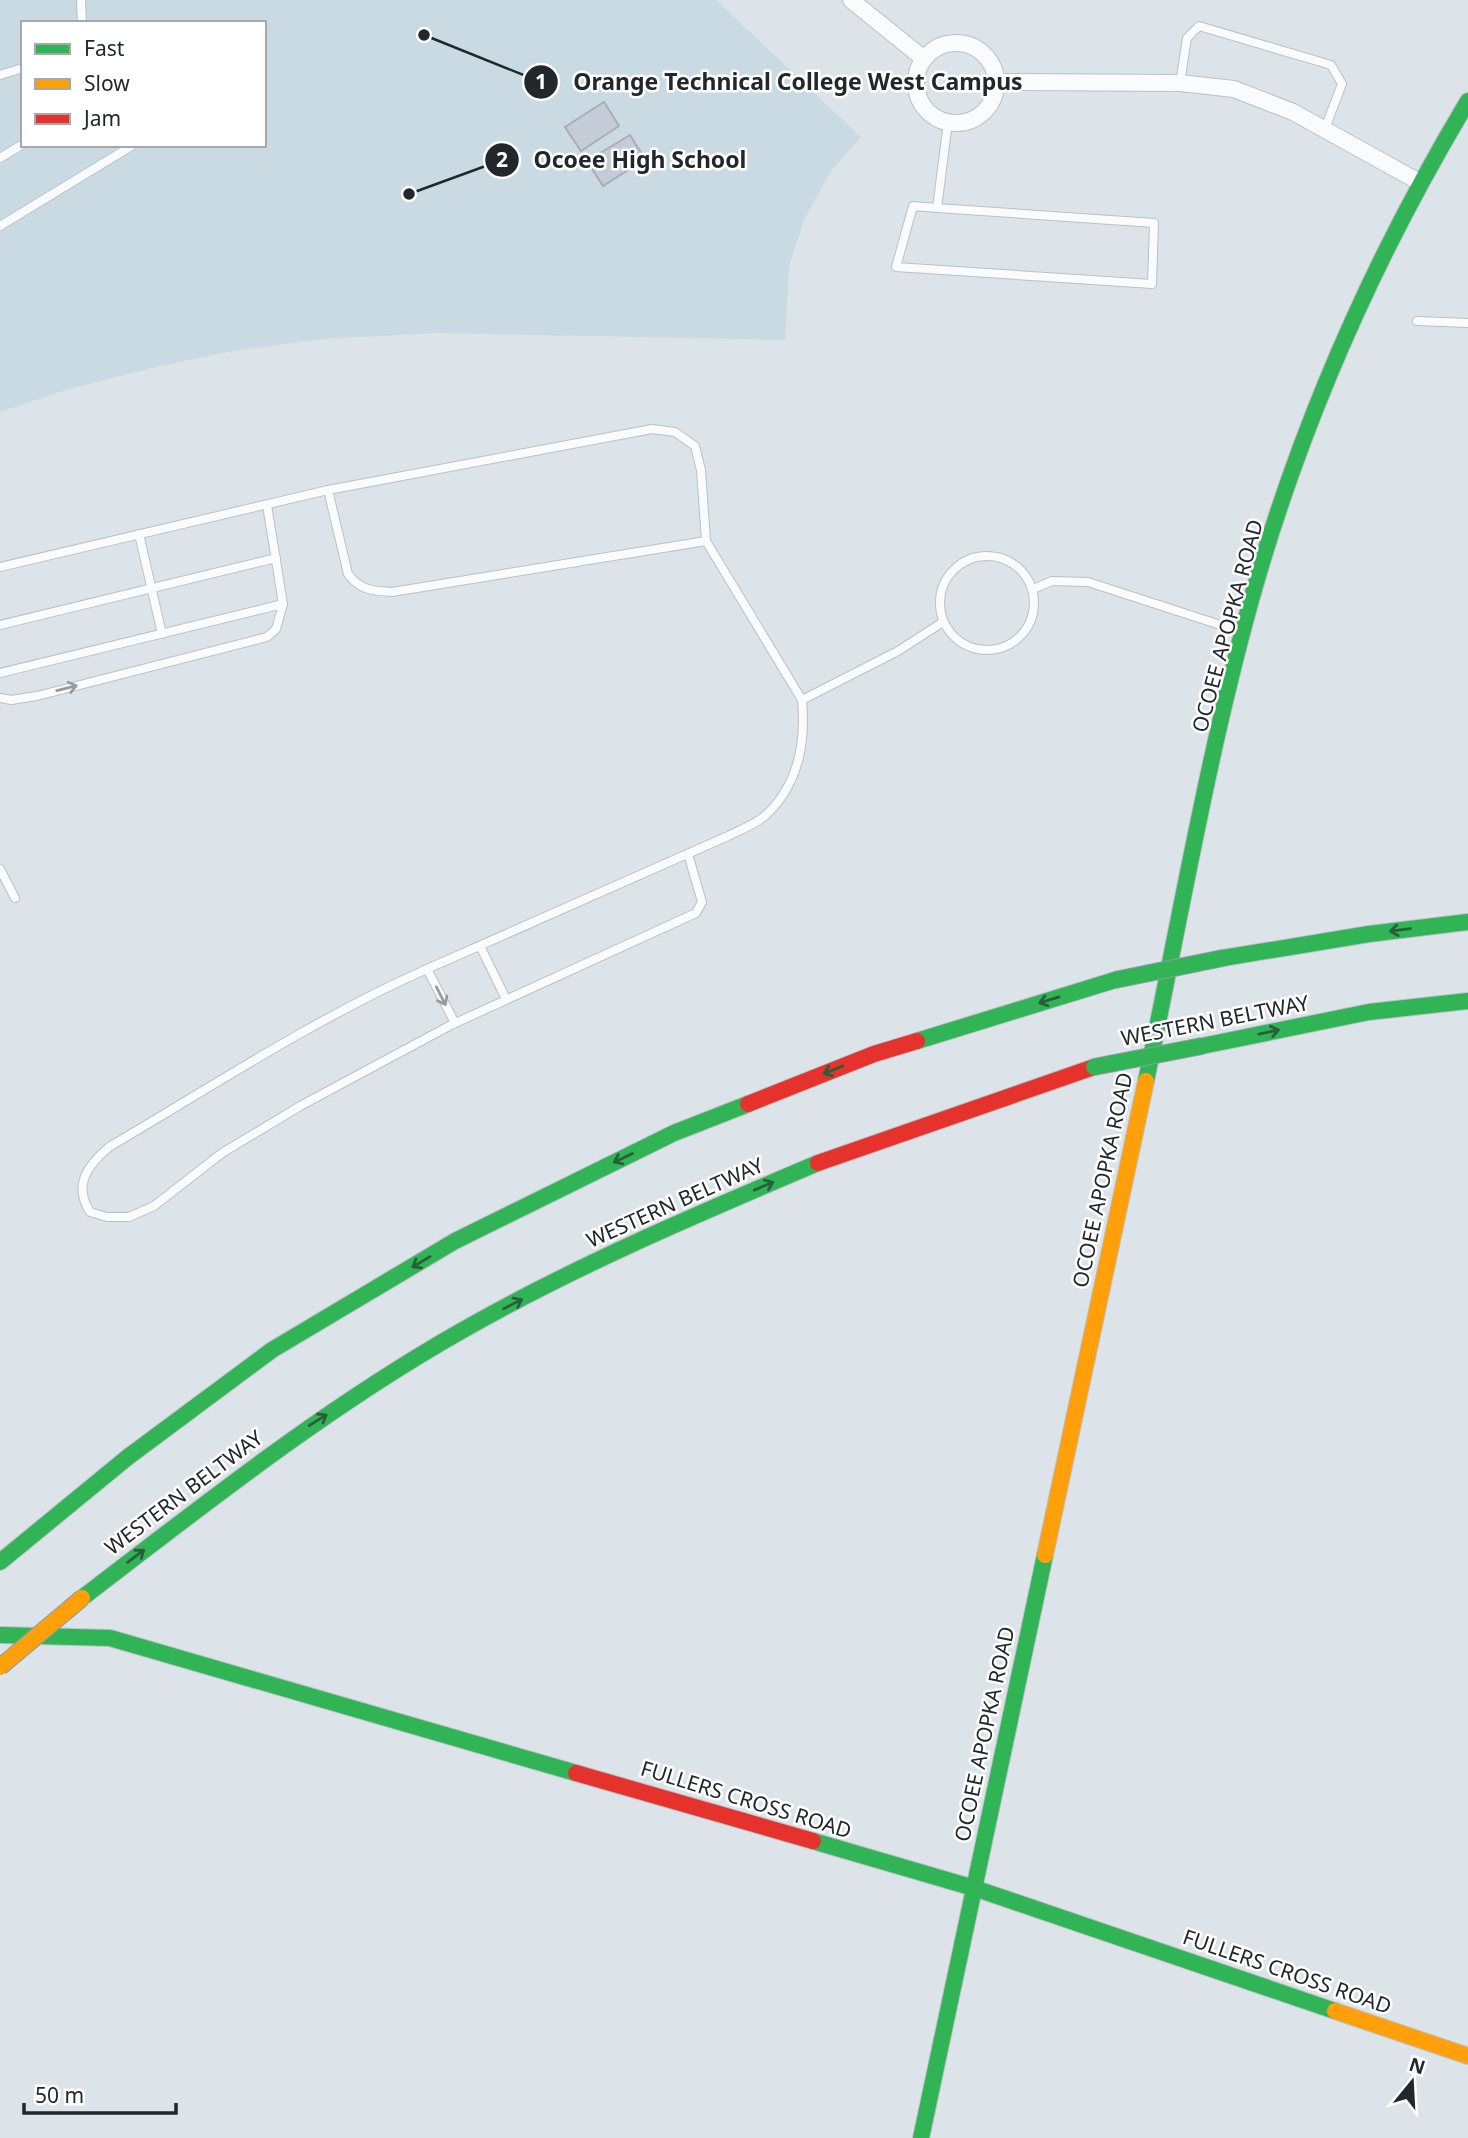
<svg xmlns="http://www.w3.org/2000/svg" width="1468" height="2138" font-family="'Noto Sans',sans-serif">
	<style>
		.built { fill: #cadae3; fill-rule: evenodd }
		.building { fill: #c4ccd8; stroke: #a9aeb3; stroke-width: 2 }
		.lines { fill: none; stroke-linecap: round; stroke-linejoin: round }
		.lane-casing { stroke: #bac1c5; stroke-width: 10 }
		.street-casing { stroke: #bac1c5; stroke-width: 18 }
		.fast-casing { stroke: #bac1c5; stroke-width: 18 }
		.slow-casing { stroke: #bac1c5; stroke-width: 18 }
		.jam-casing { stroke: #bac1c5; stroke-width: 18 }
		.lane { stroke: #fafbfc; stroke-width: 8 }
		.street { stroke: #fafbfc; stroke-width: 16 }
		.fast { stroke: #30b455; stroke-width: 16 }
		.slow { stroke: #ff9f0a; stroke-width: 16 }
		.jam { stroke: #e5322d; stroke-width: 16 }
		.fast-bridge-casing { stroke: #8c9ea2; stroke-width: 18; stroke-linecap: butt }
		.slow-bridge-casing { stroke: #8c9ea2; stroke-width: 18; stroke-linecap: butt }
		.fast-bridge { stroke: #30b455; stroke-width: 16 }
		.slow-bridge { stroke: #ff9f0a; stroke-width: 16 }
		.oneway { stroke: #989c9e }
		.oneway2 { stroke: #275f3b }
		.labels { text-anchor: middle; stroke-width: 5; stroke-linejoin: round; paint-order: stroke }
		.street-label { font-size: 21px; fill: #21272a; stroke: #fff }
		.leader { fill: none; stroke: #21272a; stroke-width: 2.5 }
		.callout-dot { fill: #21272a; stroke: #fff; stroke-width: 2.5 }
		.mark-label { font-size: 21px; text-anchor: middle; font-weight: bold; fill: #fff }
		.callout-label { font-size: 23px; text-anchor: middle; font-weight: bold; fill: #21272a; stroke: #fff; stroke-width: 5; stroke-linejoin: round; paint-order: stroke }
	</style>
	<rect width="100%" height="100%" fill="#dce4e9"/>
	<!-- built -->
	<path class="built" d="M0,0H716L861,137L831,171L805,218L789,266L785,340L438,333L321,339L228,352L160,366L69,389L0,412ZM23,23H264V145H23Z"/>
	<!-- building -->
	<g class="building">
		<path d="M604,102L619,126L581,151L565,127Z"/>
		<path d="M630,135L645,159L603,186L587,161Z"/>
	</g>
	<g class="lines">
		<!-- lane casing -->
		<g class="lane-casing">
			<g id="lane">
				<path d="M81,0L82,23"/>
				<path d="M0,75L23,68"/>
				<path d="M1180,83L1187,38L1199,26L1331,65L1342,84L1324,131"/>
				<path d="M0,158L23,144"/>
				<path d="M937,208L913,206L896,267L1152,284L1154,223L937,208L948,122"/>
				<path d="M0,226L133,145"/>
				<path d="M1417,321L1468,323"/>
				<path d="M328,490L348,574C360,590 372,591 392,592L706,541"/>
				<path d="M139,534L162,634"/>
				<circle cx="987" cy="603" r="47"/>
				<path d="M0,567L328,490L652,429L675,432L695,446L701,470L706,541L802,700"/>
				<path d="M1033,589L1052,581L1088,582L1242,632"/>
				<path d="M0,625L276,558"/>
				<path d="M0,673L283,604L267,505"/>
				<path d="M0,698L11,700L37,696L267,637L276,629L283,604"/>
				<path d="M688,854L702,902L696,913L451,1025L302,1105L222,1153L154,1206L129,1217H107L90,1212C73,1185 87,1166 109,1147C213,1086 316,1018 427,969L728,836C740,830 756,824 766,815C799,784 806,743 802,700L898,651L943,622"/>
				<path d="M0,869L15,898"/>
				<path d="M480,946L506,999"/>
				<path d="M427,969L455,1023"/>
			</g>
		</g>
		<!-- street casing -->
		<g class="street-casing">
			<g id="street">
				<path d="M851,0L924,59"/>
				<circle cx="956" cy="83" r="40"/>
				<path d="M996,82L1180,83L1234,89L1293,112L1421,183"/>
			</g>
		</g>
		<!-- fast casing -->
		<g class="fast-casing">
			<g id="fast">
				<path d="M1223,958L1369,934L1468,922"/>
				<path d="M917,1041L1115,980"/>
				<path d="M1202,1046L1369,1012L1468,1001"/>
				<path d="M1146,1081C1181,915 1210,741 1257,579C1306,412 1378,251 1468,101"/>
				<path d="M0,1562L128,1457L272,1350L455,1241L674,1133L748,1104"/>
				<path d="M82,1598C206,1503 327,1407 463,1330C577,1265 698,1214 818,1163"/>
				<path d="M0,1635L110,1638L576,1773"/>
				<path d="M813,1841L974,1888L1335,2011"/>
				<path d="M921,2138L1045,1555"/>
			</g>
		</g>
		<!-- slow casing -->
		<g class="slow-casing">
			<g id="slow">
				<path d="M1045,1555L1146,1081"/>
				<path d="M1335,2011L1468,2056"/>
			</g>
		</g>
		<!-- jam casing -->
		<g class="jam-casing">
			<g id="jam">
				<path d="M748,1104L874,1054L917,1041"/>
				<path d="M818,1163L1094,1067"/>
				<path d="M576,1773L813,1841"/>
			</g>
		</g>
		<!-- lane -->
		<use href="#lane" class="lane"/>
		<!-- street -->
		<use href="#street" class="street"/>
		<!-- fast -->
		<use href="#fast" class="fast"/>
		<!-- slow -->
		<use href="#slow" class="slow"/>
		<!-- jam -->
		<use href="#jam" class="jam"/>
		<!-- fast-bridge casing -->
		<g class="fast-bridge-casing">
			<g id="fast-bridge">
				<path d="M1115,980L1223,958"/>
				<path d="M1094,1067L1202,1046"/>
			</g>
		</g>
		<!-- slow-bridge casing -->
		<g class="slow-bridge-casing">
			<path id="slow-bridge" d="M0,1667L82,1598"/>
		</g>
		<!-- fast-bridge -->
		<use href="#fast-bridge" class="fast-bridge"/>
		<!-- slow-bridge -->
		<use href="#slow-bridge" class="slow-bridge"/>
	</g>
	<!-- one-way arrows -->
	<defs><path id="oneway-shaft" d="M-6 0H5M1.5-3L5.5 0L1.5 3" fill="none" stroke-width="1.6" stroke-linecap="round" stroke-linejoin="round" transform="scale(1.75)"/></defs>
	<g class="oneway">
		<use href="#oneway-shaft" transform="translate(67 688) rotate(-14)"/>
		<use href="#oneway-shaft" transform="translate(441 996) rotate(63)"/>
	</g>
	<g class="oneway2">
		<use href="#oneway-shaft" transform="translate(1400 930) rotate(173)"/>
		<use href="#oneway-shaft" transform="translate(1049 1000) rotate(163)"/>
		<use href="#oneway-shaft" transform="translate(1269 1032) rotate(-12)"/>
		<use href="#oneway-shaft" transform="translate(833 1070) rotate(158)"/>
		<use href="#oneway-shaft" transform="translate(623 1158) rotate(154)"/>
		<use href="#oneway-shaft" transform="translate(764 1186) rotate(-23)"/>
		<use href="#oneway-shaft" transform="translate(421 1262) rotate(149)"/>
		<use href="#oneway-shaft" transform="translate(513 1304) rotate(-27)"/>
		<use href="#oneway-shaft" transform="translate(318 1420) rotate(-32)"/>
		<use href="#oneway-shaft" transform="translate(136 1556) rotate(-37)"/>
	</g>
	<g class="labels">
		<!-- street labels -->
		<g class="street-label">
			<text transform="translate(1228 626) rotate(-75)" y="7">OCOEE APOPKA ROAD</text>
			<text transform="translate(1215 1021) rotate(-11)" y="7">WESTERN BELTWAY</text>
			<text transform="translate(1103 1180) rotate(-78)" y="7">OCOEE APOPKA ROAD</text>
			<text transform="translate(675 1203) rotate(-24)" y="7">WESTERN BELTWAY</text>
			<text transform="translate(184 1493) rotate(-37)" y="7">WESTERN BELTWAY</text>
			<text transform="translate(985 1734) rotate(-78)" y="7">OCOEE APOPKA ROAD</text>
			<text transform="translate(746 1800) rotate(17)" y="7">FULLERS CROSS ROAD</text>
			<text transform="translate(1287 1972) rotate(19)" y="7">FULLERS CROSS ROAD</text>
		</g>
	</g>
	<!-- callouts -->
	<path class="leader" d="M424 35L541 82M409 194L502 160"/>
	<g class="callout-dot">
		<circle cx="424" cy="35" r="7"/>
		<circle cx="409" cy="194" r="7"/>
		<circle cx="541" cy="82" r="18"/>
		<circle cx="502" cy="160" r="18"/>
	</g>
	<g class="mark-label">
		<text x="541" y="89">1</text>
		<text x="502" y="167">2</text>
	</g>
	<g class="callout-label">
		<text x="798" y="90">Orange Technical College West Campus</text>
		<text x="640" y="168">Ocoee High School</text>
	</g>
	<!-- legend -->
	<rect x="21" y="21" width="245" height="126" fill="#ffffff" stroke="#a6a9aa" stroke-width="2"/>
	<rect x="35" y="44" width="35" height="10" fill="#30b455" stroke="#a6a9aa" stroke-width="2"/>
	<text x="84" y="56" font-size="21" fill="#21272a">Fast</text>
	<rect x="35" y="79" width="35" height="10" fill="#ff9f0a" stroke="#a6a9aa" stroke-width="2"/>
	<text x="84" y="91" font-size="21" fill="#21272a">Slow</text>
	<rect x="35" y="114" width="35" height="10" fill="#e5322d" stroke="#a6a9aa" stroke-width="2"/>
	<text x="84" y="126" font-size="21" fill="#21272a">Jam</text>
	<!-- north arrow -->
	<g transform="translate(1412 2082) rotate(18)" stroke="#ffffff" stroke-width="5" paint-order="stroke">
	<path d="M0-5L12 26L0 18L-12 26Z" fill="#21272a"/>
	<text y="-10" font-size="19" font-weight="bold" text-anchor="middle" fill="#21272a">N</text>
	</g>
	<!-- scale -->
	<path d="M24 2103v10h152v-10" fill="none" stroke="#21272a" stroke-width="3.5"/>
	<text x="35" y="2103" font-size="21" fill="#21272a" stroke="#ffffff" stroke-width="5" paint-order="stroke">50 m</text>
</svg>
